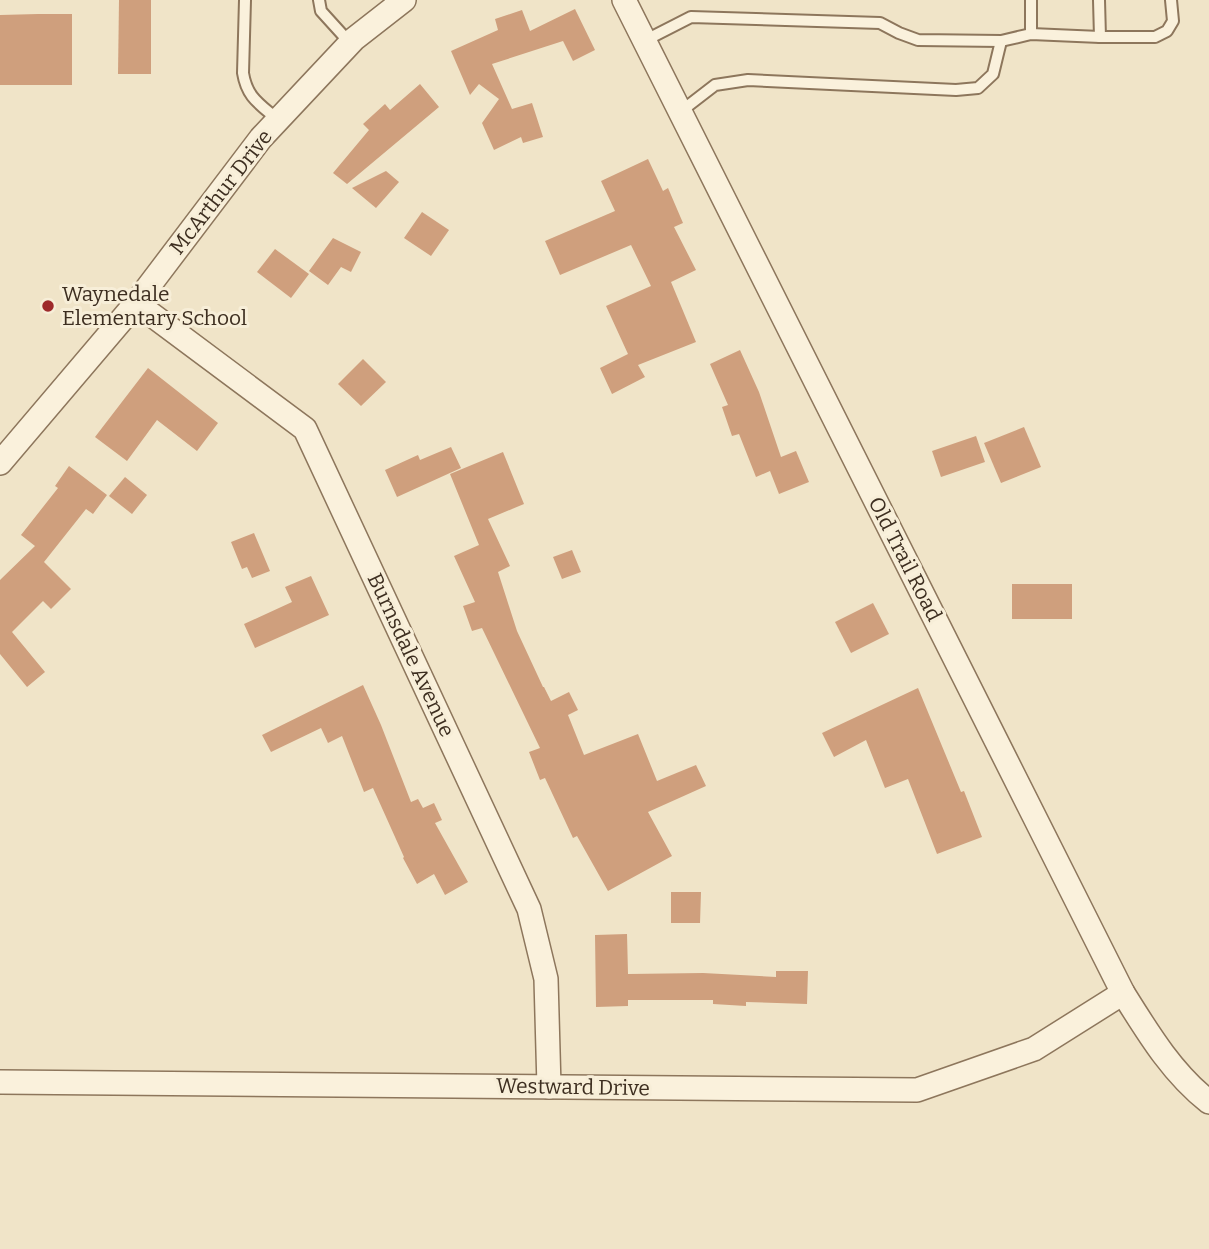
<svg xmlns="http://www.w3.org/2000/svg" width="1209" height="1249" font-family="Bitter,serif">
	<style>
		.building { fill: #cf9f7d }
		.lines { fill: none; stroke-linecap: round; stroke-linejoin: round }
		.service-casing { stroke: #8d765c; stroke-width: 14 }
		.minor-casing { stroke: #8d765c; stroke-width: 26 }
		.service { stroke: #faf1dc; stroke-width: 10 }
		.minor { stroke: #faf1dc; stroke-width: 23 }
		.poi-dot { fill: #9e2a2b; stroke: #f7eed8; stroke-width: 2.5 }
		.labels { text-anchor: middle; stroke-width: 6; stroke-linejoin: round; paint-order: stroke }
		.street-label { font-size: 21px; fill: #3d2e20; stroke: #f7eed8 }
		.poi-label { font-size: 21px; fill: #3d2e20; stroke: #f7eed8; text-anchor: start }
	</style>
	<rect width="100%" height="100%" fill="#f0e4c8"/>
	<!-- building -->
	<g class="building">
		<path d="M119,0H151V74H118Z"/>
		<path d="M575,9L595,50L573,61L563,41L492,64L512,109L532,103L543,137L523,143L521,137L494,150L482,123L499,99L479,84L470,95L451,51L498,30L495,19L522,10L530,31Z"/>
		<path d="M38,14H72V85H0V15Z"/>
		<path d="M420,84L439,107L347,184L333,173L369,130L363,124L385,104L390,110Z"/>
		<path d="M648,159L663,191L668,188L683,223L674,227L696,270L671,282L696,342L638,365L645,377L612,394L600,368L628,354L606,306L651,286L631,245L560,275L545,241L615,211L601,181Z"/>
		<path d="M386,171L399,182L376,208L352,188Z"/>
		<path d="M422,212L449,230L431,256L404,238Z"/>
		<path d="M333,238L361,252L351,272L341,267L328,285L309,271Z"/>
		<path d="M275,249L309,274L291,298L257,272Z"/>
		<path d="M740,350L759,392L781,457L796,451L809,482L779,494L770,471L756,477L739,434L732,436L722,407L728,405L710,364Z"/>
		<path d="M363,359L386,382L361,406L338,384Z"/>
		<path d="M148,368L218,423L197,451L157,420L127,461L95,437Z"/>
		<path d="M1024,427L1041,467L1001,483L984,443Z"/>
		<path d="M976,436L985,462L941,477L932,451Z"/>
		<path d="M451,447L461,468L397,497L385,470L418,455L420,460Z"/>
		<path d="M503,452L524,504L488,519L510,566L498,572L517,631L543,687H544L551,701L569,692L578,710L568,715L584,755L638,734L657,781L696,765L706,786L648,812L672,856L608,891L577,836L573,838L545,778L540,780L529,752L540,748L482,628L472,631L463,606L475,602L454,556L479,545L450,474Z"/>
		<path d="M69,466L107,495L93,514L86,509L44,562L71,589L51,609L43,601L12,632L45,672L27,687L0,654V580L35,546L21,535L58,488L55,486Z"/>
		<path d="M125,477L147,495L132,514L109,496Z"/>
		<path d="M254,533L270,571L252,578L247,567L242,569L231,542Z"/>
		<path d="M572,550L581,572L562,579L553,557Z"/>
		<path d="M311,576L329,615L255,648L244,624L292,602L285,587Z"/>
		<rect x="1012" y="584" width="60" height="35"/>
		<path d="M873,603L889,634L851,653L835,622Z"/>
		<path d="M363,685L381,725L411,802L418,799L423,808L434,803L442,820L435,823L468,882L445,895L434,874L417,884L403,858L404,857L373,788L364,792L342,736L328,743L321,728L271,752L262,735Z"/>
		<path d="M918,688L961,792L964,791L982,837L937,854L908,779L885,788L866,740L834,757L822,733Z"/>
		<path d="M671,892H701L700,923H671Z"/>
		<path d="M627,934L628,974L703,973L776,977V971H808L807,1004L746,1002V1006L713,1004V1000H628V1006L596,1007L595,935Z"/>
	</g>
	<g class="lines">
		<!-- service casing -->
		<g class="service-casing">
			<g id="service">
				<path d="M245,0L243,73C247,98 260,104 278,120"/>
				<path d="M319,0L321,11L350,43"/>
				<path d="M1031,0V34"/>
				<path d="M1099,0L1100,37"/>
				<path d="M644,41L691,17L880,23L899,33L918,40L1001,41L1031,34L1100,37H1155L1167,31L1173,21L1171,0"/>
				<path d="M680,112L715,85L748,80L956,90L978,88L993,74L1001,41"/>
			</g>
		</g>
		<!-- minor casing -->
		<g class="minor-casing">
			<g id="minor">
				<path d="M624,0L1123,993C1148,1033 1172,1073 1209,1102"/>
				<path d="M136,303L305,429L529,909L546,979L549,1087"/>
				<path d="M0,463L136,303L261,138L354,39L404,0"/>
				<path d="M0,1082L917,1090L1034,1049L1123,993"/>
			</g>
		</g>
		<!-- service -->
		<use href="#service" class="service"/>
		<!-- minor -->
		<use href="#minor" class="minor"/>
	</g>
	<!-- markers -->
	<circle class="poi-dot" cx="48" cy="306" r="7"/>
	<g class="labels">
		<!-- street labels -->
		<g class="street-label">
			<text transform="translate(221 192) rotate(-52)" y="7">McArthur Drive</text>
			<text transform="translate(905 559) rotate(63)" y="7">Old Trail Road</text>
			<text transform="translate(411 655) rotate(65)" y="7">Burnsdale Avenue</text>
			<text transform="translate(573 1087) rotate(1)" y="7">Westward Drive</text>
		</g>
		<!-- poi labels -->
		<g class="poi-label">
			<text x="62" y="301">Waynedale<tspan x="62" dy="24">Elementary School</tspan></text>
		</g>
	</g>
</svg>
